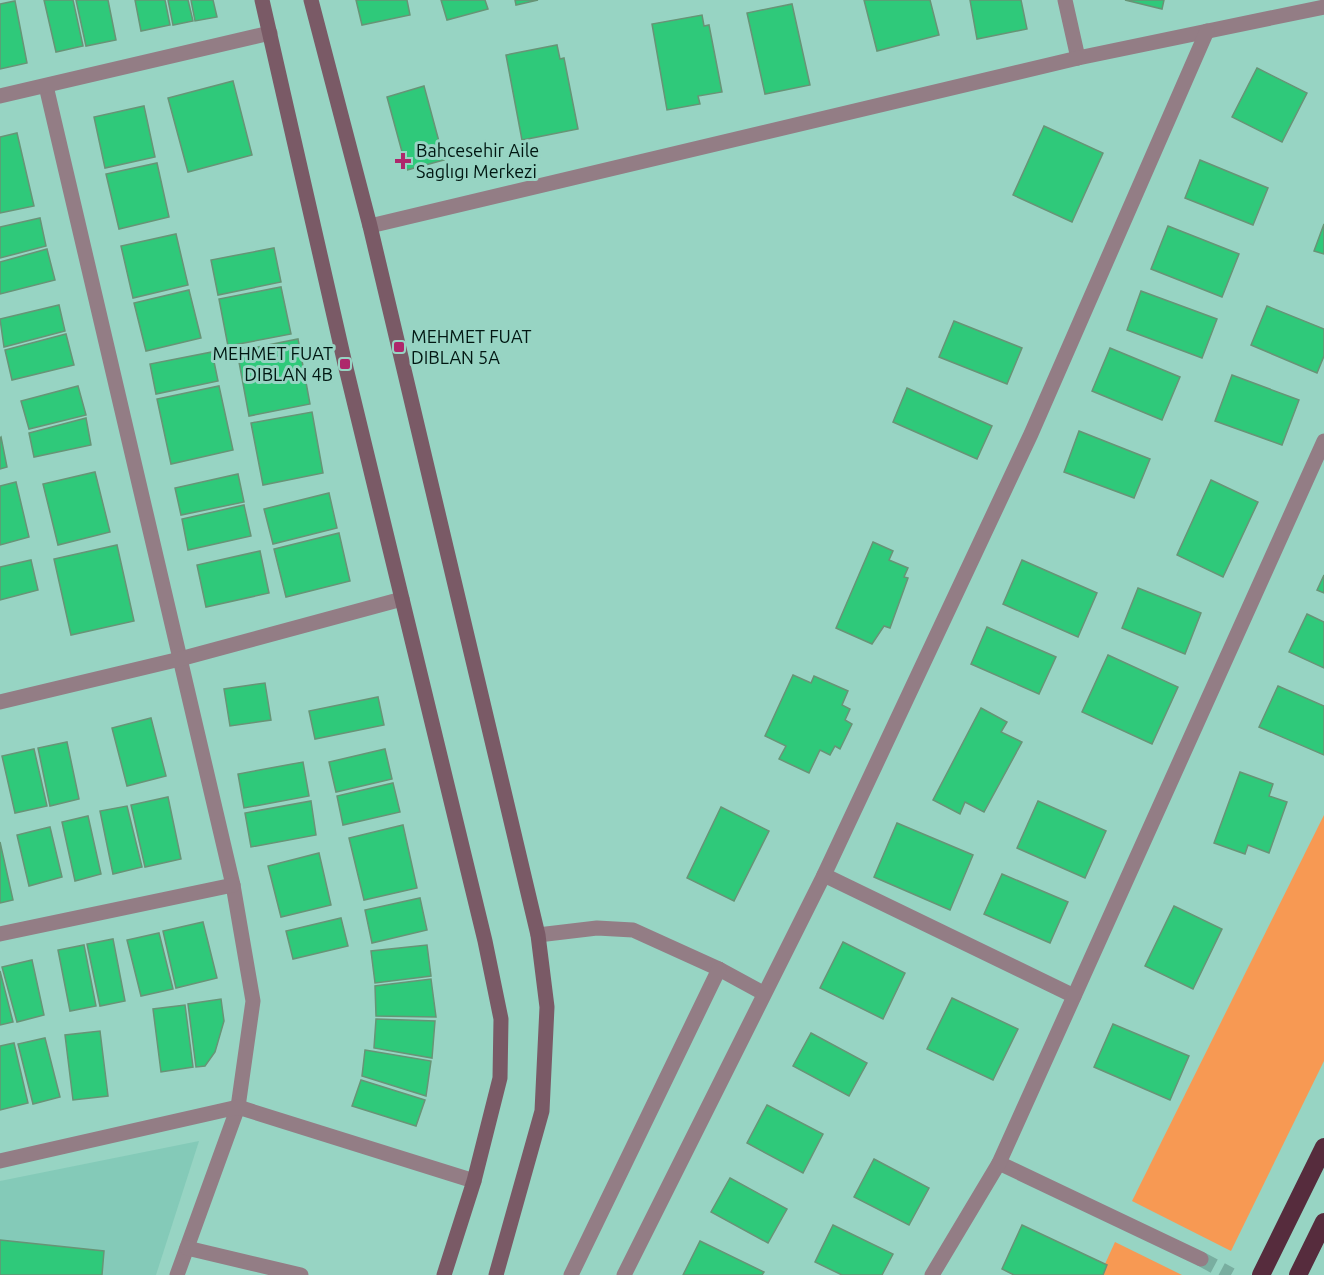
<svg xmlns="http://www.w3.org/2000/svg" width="1324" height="1275" font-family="Ubuntu,sans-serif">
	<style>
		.built { fill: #84cab8 }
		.green { fill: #f79953 }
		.building { fill: #2fc97a; stroke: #679476; stroke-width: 1.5 }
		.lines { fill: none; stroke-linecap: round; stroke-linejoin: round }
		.minor-tunnel { stroke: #79aea0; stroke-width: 15; stroke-dasharray: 15 8; stroke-linecap: butt }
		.minor { stroke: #937d85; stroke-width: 15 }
		.secondary { stroke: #7a5a66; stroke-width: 15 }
		.motorway { stroke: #562c3d; stroke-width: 18 }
		.poi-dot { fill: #ae276b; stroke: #97d4c3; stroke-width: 2 }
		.labels { text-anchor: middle; stroke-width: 6; stroke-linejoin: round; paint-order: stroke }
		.poi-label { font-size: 18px; fill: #011712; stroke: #97d4c3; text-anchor: start }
	</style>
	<rect width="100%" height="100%" fill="#97d4c3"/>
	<!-- built -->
	<path class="built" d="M199,1141L156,1275H0V1181Z"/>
	<!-- green -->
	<g class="green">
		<path d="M1324,815V1061L1231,1251L1132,1201Z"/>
		<path d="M1115,1242L1182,1275H1100Z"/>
	</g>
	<!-- building -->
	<g class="building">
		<path d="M44,0H73L83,46L56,52Z"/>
		<path d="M76,0H108L116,40L86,46Z"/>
		<path d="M135,0H165L170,25L141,31Z"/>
		<path d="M168,0H188L193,21L173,25Z"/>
		<path d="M191,0H213L217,17L195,21Z"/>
		<path d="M356,0H407L410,15L362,25Z"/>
		<path d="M441,0H485L488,9L447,20Z"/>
		<path d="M515,0H538L516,5Z"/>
		<path d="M864,0H930L939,35L877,51Z"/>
		<path d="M970,0H1021L1027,29L977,39Z"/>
		<path d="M1125,0H1164L1162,9Z"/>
		<path d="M15,1L27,63L0,69V4Z"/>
		<path d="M792,4L810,85L765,94L747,13Z"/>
		<path d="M702,15L704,26L709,25L722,92L698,96L700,104L667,110L652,24Z"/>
		<path d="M557,45L560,59L564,58L578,129L522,140L506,55Z"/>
		<path d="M1257,68L1307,93L1282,142L1232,117Z"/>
		<path d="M233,81L252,155L188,172L168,98Z"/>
		<path d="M424,86L444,160L407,170L387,97Z"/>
		<path d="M144,106L155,157L105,168L94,117Z"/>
		<path d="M1044,126L1103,153L1072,222L1013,195Z"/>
		<path d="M17,133L34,206L0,213V137Z"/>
		<path d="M1200,160L1268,188L1253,225L1185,198Z"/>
		<path d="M157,163L169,217L119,229L106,174Z"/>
		<path d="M40,218L46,246L0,258V227Z"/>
		<path d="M1324,224V254L1314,251Z"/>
		<path d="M1168,226L1239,254L1222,297L1151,269Z"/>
		<path d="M176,234L188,285L133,298L121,246Z"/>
		<path d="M274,248L281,282L218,295L211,260Z"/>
		<path d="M47,249L55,280L0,294V262Z"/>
		<path d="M281,287L291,334L228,346L219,299Z"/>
		<path d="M189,290L201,338L146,351L134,303Z"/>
		<path d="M1141,291L1217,319L1202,358L1127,330Z"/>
		<path d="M59,305L65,331L4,347L0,319Z"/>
		<path d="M1267,306L1324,329V356L1317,373L1251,345Z"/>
		<path d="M954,321L1022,348L1007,384L939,357Z"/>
		<path d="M66,334L74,365L12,380L5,350Z"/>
		<path d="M298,339L310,404L249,416L237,351Z"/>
		<path d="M1110,348L1180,377L1162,420L1092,391Z"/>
		<path d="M212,352L218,381L156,394L150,364Z"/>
		<path d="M1232,375L1299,400L1282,445L1215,421Z"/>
		<path d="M78,386L86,415L29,429L21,401Z"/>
		<path d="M219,386L233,450L171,464L157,399Z"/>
		<path d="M907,388L992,426L977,459L893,422Z"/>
		<path d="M312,412L323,473L263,485L251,423Z"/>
		<path d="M86,418L91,445L34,457L29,433Z"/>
		<path d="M1079,431L1150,459L1134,498L1064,472Z"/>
		<path d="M1,437L7,467L0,469V438Z"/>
		<path d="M95,472L110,532L58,545L43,484Z"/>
		<path d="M238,474L244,502L181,515L175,488Z"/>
		<path d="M1211,480L1258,502L1223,577L1177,555Z"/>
		<path d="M16,482L29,537L0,545V486Z"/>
		<path d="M329,493L337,528L273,544L264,509Z"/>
		<path d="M244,505L251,536L188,550L182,519Z"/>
		<path d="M339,533L350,581L286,597L274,549Z"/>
		<path d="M873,542L893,551L889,560L908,568L904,577L908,578L890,628L884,626L872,644L836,628Z"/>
		<path d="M117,545L134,621L71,635L54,559Z"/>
		<path d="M260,551L269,593L206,607L197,565Z"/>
		<path d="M31,560L38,590L0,600V567Z"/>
		<path d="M1022,560L1097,593L1078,637L1003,604Z"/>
		<path d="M1324,575V593L1317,590Z"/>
		<path d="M1138,588L1201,613L1185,654L1122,628Z"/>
		<path d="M1307,614L1324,622V668L1289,652Z"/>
		<path d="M987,627L1056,657L1039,694L971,664Z"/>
		<path d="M1108,655L1178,687L1152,744L1082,712Z"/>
		<path d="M793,675L811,683L814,676L848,691L842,705L850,709L845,720L852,724L840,749L835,746L830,755L820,750L809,773L779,759L786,746L765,736Z"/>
		<path d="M265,683L271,720L230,726L224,689Z"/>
		<path d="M1278,686L1324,706V755L1259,727Z"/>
		<path d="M378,697L384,725L315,739L309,711Z"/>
		<path d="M981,708L1007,722L1001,732L1022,742L984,812L965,802L960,814L933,800Z"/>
		<path d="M151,718L166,776L127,786L112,728Z"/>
		<path d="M67,742L79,799L50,806L38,748Z"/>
		<path d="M34,749L47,806L15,813L2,756Z"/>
		<path d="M385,749L392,779L336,792L329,762Z"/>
		<path d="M303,762L309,796L244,808L238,774Z"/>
		<path d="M1240,772L1273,784L1269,796L1287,802L1269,853L1248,845L1245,854L1214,843Z"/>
		<path d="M393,783L400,812L343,825L337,796Z"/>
		<path d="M168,797L181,859L145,867L131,805Z"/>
		<path d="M311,801L316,835L251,847L245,813Z"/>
		<path d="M1038,801L1106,831L1085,878L1017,848Z"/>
		<path d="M127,806L142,867L113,874L100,811Z"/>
		<path d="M721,807L769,831L734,901L687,878Z"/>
		<path d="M88,816L101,874L75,881L62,822Z"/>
		<path d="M897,823L973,855L950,910L874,877Z"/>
		<path d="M403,825L417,888L364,900L349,838Z"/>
		<path d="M50,827L62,877L29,886L17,835Z"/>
		<path d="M0,842L13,900L0,903Z"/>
		<path d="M319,853L331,905L281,917L268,866Z"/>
		<path d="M1002,874L1068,902L1050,943L984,914Z"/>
		<path d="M420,898L427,930L372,943L365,910Z"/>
		<path d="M1174,906L1222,929L1193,989L1145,966Z"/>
		<path d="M341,918L348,946L293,959L286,931Z"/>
		<path d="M203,922L217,978L176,988L163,931Z"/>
		<path d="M159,933L173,989L141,996L127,940Z"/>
		<path d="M113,939L125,1001L100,1006L87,944Z"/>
		<path d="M843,942L905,973L883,1019L820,988Z"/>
		<path d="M84,945L96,1006L70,1011L58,950Z"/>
		<path d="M427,945L431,976L375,983L371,951Z"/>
		<path d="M32,960L44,1015L17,1022L2,967Z"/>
		<path d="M0,971L13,1022L0,1025Z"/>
		<path d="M431,979L436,1017L376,1016L375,986Z"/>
		<path d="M952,998L1018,1029L993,1080L927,1049Z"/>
		<path d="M221,999L224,1021L215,1052L205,1066L196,1067L188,1004Z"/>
		<path d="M185,1005L193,1067L161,1072L153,1009Z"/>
		<path d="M376,1019L435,1021L432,1058L374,1048Z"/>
		<path d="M1113,1024L1189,1056L1170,1100L1094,1067Z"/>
		<path d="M100,1031L108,1096L73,1100L65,1035Z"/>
		<path d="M811,1033L867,1063L849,1096L793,1066Z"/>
		<path d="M45,1038L60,1097L33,1104L18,1044Z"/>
		<path d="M14,1043L28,1103L0,1110V1046Z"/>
		<path d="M365,1050L431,1061L426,1096L362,1076Z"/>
		<path d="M361,1080L425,1100L416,1126L352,1106Z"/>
		<path d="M767,1105L823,1134L803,1173L747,1143Z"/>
		<path d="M874,1159L929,1188L909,1225L854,1197Z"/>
		<path d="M730,1178L787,1209L768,1243L711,1212Z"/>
		<path d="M833,1225L893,1254L882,1275H842L815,1262Z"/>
		<path d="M1022,1225L1107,1265L1103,1275H1014L1002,1269Z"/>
		<path d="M0,1240L104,1251L102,1275H0Z"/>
		<path d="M700,1241L764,1272L762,1275H683Z"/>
	</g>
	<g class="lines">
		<!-- minor-tunnel -->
		<path class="minor-tunnel" d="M1201,1259L1231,1275"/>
		<!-- minor -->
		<g class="minor">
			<path d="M1065,0L1078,58"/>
			<path d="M46,86L233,885L253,1001L238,1107L177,1275"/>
			<path d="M0,96L270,33"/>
			<path d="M370,226L1078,58L1324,7"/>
			<path d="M0,702L180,659L402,599"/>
			<path d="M824,875L1074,996"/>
			<path d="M0,934L233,885"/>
			<path d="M538,935L597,928L633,930L719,969L763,993"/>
			<path d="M0,1161L238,1107L474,1181"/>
			<path d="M999,1163L1201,1259"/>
			<path d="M187,1248L301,1275"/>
			<path d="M571,1275L719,969"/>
			<path d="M624,1275L824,875L1031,434L1207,31"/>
			<path d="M932,1275L999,1163L1324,441"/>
		</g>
		<!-- secondary -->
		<g class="secondary">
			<path d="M262,0L345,364L485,941L501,1019L500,1078L474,1181L444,1275"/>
			<path d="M311,0L370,226L538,935L547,1007L542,1111L496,1275"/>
		</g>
		<!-- motorway -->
		<g class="motorway">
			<path d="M1261,1275L1324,1147"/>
			<path d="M1298,1275L1324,1222"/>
		</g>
	</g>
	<!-- markers -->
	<g class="poi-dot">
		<path d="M400 152h6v6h6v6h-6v6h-6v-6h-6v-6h6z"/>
		<rect x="393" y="341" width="12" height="12" rx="3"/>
		<rect x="339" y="358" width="12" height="12" rx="3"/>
	</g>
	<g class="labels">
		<!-- poi labels -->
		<g class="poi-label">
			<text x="416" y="157">Bahcesehir Aile<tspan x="416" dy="21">Saglıgı Merkezi</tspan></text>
			<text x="411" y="343">MEHMET FUAT<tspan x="411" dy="21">DIBLAN 5A</tspan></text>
			<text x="333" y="360" text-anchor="end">MEHMET FUAT<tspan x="333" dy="21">DIBLAN 4B</tspan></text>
		</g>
	</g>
</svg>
